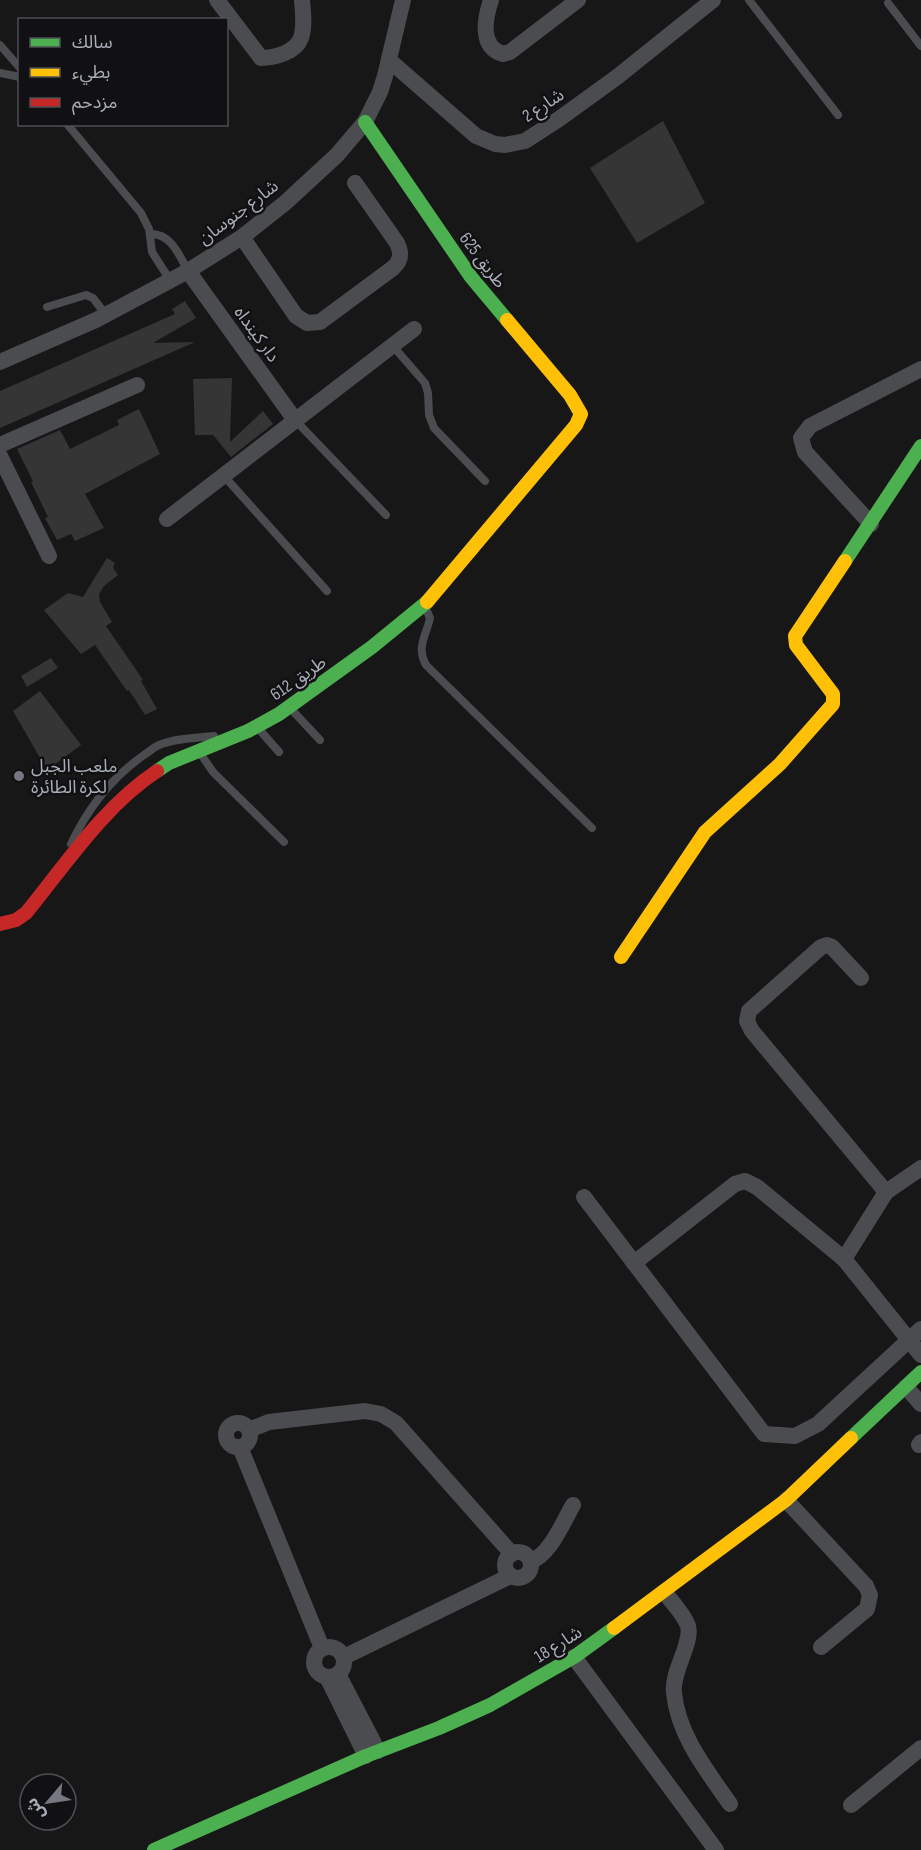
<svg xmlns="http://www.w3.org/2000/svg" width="921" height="1850" font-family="'Sofia Sans Condensed','Noto Sans Arabic',sans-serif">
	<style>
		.building { fill: #353536 }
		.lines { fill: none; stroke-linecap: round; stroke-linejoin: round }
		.lane { stroke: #4b4c50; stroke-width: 8 }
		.street { stroke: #4b4c50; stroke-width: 16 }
		.fast { stroke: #4caf50; stroke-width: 14 }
		.slow { stroke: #ffc107; stroke-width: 14 }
		.jam { stroke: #c62828; stroke-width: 14 }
		.poi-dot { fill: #757880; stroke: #111113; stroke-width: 2 }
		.labels { text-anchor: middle; stroke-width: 5; stroke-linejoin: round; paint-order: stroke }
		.street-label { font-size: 18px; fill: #a8adb8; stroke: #111113 }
		.poi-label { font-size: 18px; fill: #a8adb8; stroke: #111113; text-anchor: start }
	</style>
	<rect width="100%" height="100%" fill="#171717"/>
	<!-- building -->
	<g class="building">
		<path d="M663,121L705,203L637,243L590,168Z"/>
		<path d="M185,301L196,318L153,343L195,342L0,428V391L175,314L172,309Z"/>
		<path d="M232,378L230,442L263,411L273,424L231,457L213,435H195L193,379Z"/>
		<path d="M139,409L160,454L85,494L104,528L75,541L71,534L57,540L45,518L48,517L31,482L33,481L17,449L60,430L70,449L119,425L117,420Z"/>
		<path d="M107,558L115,563L113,568L118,575L104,586L99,594L100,602L112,622L106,626L143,680L141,681L157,709L145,715L129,690L127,691L95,645L81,654L44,610L68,593L83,597Z"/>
		<path d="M51,658L58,668L27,687L21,676Z"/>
		<path d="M40,691L81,745L47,770L13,711Z"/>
	</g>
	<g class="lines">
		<!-- lane -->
		<g class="lane">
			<path d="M749,0L838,115"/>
			<path d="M888,3L921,46"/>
			<path d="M0,45L20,68"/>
			<path d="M0,73L20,77"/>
			<path d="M67,124L141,213L149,229L152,252L170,280"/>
			<path d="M150,234C171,233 179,255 188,271"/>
			<path d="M47,307L86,295L93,298L106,315"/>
			<path d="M392,345L425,383L428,393L429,415L434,428L485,481"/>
			<path d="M295,420L386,515"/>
			<path d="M224,476L327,591"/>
			<path d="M425,607L430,618C426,636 416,647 426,665L592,828"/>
			<path d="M290,708L320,740"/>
			<path d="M257,727L279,752"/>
			<path d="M200,753L213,772L284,842"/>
			<path d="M71,844C88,808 111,778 144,755C149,752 154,747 159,745C176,738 196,738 214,736"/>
		</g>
		<!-- street -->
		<g class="street">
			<path d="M217,0L261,58C275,58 296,52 301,38C305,26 303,12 302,0"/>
			<path d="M491,0C485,18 479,47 503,54L510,52L578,0"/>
			<path d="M389,60L476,136L495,144L505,145L525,141L559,119L617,77L713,0"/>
			<path d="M242,237L296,316L307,323L320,322L393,268C401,261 402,253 397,243L355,183"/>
			<path d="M188,271L295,420"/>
			<path d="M0,362L96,320L188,271L242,237L285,203L337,155L365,122L380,92L385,76L403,0"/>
			<path d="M0,445L137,385"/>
			<path d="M0,456L49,556"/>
			<path d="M167,519L414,329"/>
			<path d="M871,524L805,452L801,438L810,426L921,369"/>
			<path d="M861,978L832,947L827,945L821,947L749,1011L747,1021L752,1031L886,1192"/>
			<path d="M584,1197L764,1434L795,1436L818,1424L921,1329"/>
			<path d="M844,1259L886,1192L921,1168"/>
			<path d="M634,1263L735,1184L745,1181L757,1187L844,1259L921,1355"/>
			<path d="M906,1387L921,1404"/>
			<circle cx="238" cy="1435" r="12"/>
			<path d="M249,1430L269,1422L365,1411L381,1414L396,1423L512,1554"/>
			<path d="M919,1445L921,1442"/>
			<path d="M240,1447L322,1648"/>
			<path d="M786,1500L866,1586L870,1595L867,1609L821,1647"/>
			<circle cx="518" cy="1565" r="13"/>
			<path d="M531,1561C550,1555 563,1522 573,1505"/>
			<path d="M664,1592C672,1602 684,1614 688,1626C693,1643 671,1672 674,1693C678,1735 707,1771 730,1804"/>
			<circle cx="329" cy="1662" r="15"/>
			<path d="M344,1657L510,1576"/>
			<path d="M574,1657L716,1850"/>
			<path d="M327,1677L366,1756"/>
			<path d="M341,1680L378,1751"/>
			<path d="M851,1805L921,1748"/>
		</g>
		<!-- fast -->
		<g class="fast">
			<path d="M365,122L471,277L507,320"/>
			<path d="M845,561L921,446"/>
			<path d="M157,771L169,763L248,731L279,714L372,647L427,602"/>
			<path d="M851,1438L921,1372"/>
			<path d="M154,1850L366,1756L439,1728L490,1705L574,1657L614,1628"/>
		</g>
		<!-- slow -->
		<g class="slow">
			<path d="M427,602L576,425L581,414L570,395L507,320"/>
			<path d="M621,957L705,832L780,764L833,704V694L796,645L795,636L845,561"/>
			<path d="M614,1628L786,1500L851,1438"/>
		</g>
		<!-- jam -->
		<path class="jam" d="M0,924L16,920L26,913C66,864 104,806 157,771"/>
	</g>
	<!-- markers -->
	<circle class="poi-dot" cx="19" cy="776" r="6"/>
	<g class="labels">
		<!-- street labels -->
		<g class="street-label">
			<text transform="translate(543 105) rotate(-33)" y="6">شارع 2</text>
			<text transform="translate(238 212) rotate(-37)" y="6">شارع جنوسان</text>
			<text transform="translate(483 260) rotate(53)" y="6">طريق 625</text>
			<text transform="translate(257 334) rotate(54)" y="6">دار كينداه</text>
			<text transform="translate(298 678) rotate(-35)" y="6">طريق 612</text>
			<text transform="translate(558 1644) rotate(-32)" y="6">شارع 18</text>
		</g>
		<!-- poi labels -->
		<g class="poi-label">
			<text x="31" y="772">ملعب الجبل<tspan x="31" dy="21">لكرة الطائرة</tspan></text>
		</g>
	</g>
	<!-- legend -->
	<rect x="18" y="18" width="210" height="108" fill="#111113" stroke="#4d4f55" stroke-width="1.5"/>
	<rect x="30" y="38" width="30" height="9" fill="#4caf50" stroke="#4d4f55" stroke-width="1.5"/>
	<text x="72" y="48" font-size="18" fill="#a8adb8">سالك</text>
	<rect x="30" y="68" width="30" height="9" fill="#ffc107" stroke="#4d4f55" stroke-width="1.5"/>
	<text x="72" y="78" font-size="18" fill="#a8adb8">بطيء</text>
	<rect x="30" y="98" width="30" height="9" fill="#c62828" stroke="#4d4f55" stroke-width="1.5"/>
	<text x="72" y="108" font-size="18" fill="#a8adb8">مزدحم</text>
	<!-- north arrow -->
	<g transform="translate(48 1802) rotate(241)"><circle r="28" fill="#111113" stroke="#4d4f55" stroke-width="1.5"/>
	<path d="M0-4.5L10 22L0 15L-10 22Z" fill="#757880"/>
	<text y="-9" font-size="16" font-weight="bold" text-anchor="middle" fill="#a8adb8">ش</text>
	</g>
</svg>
